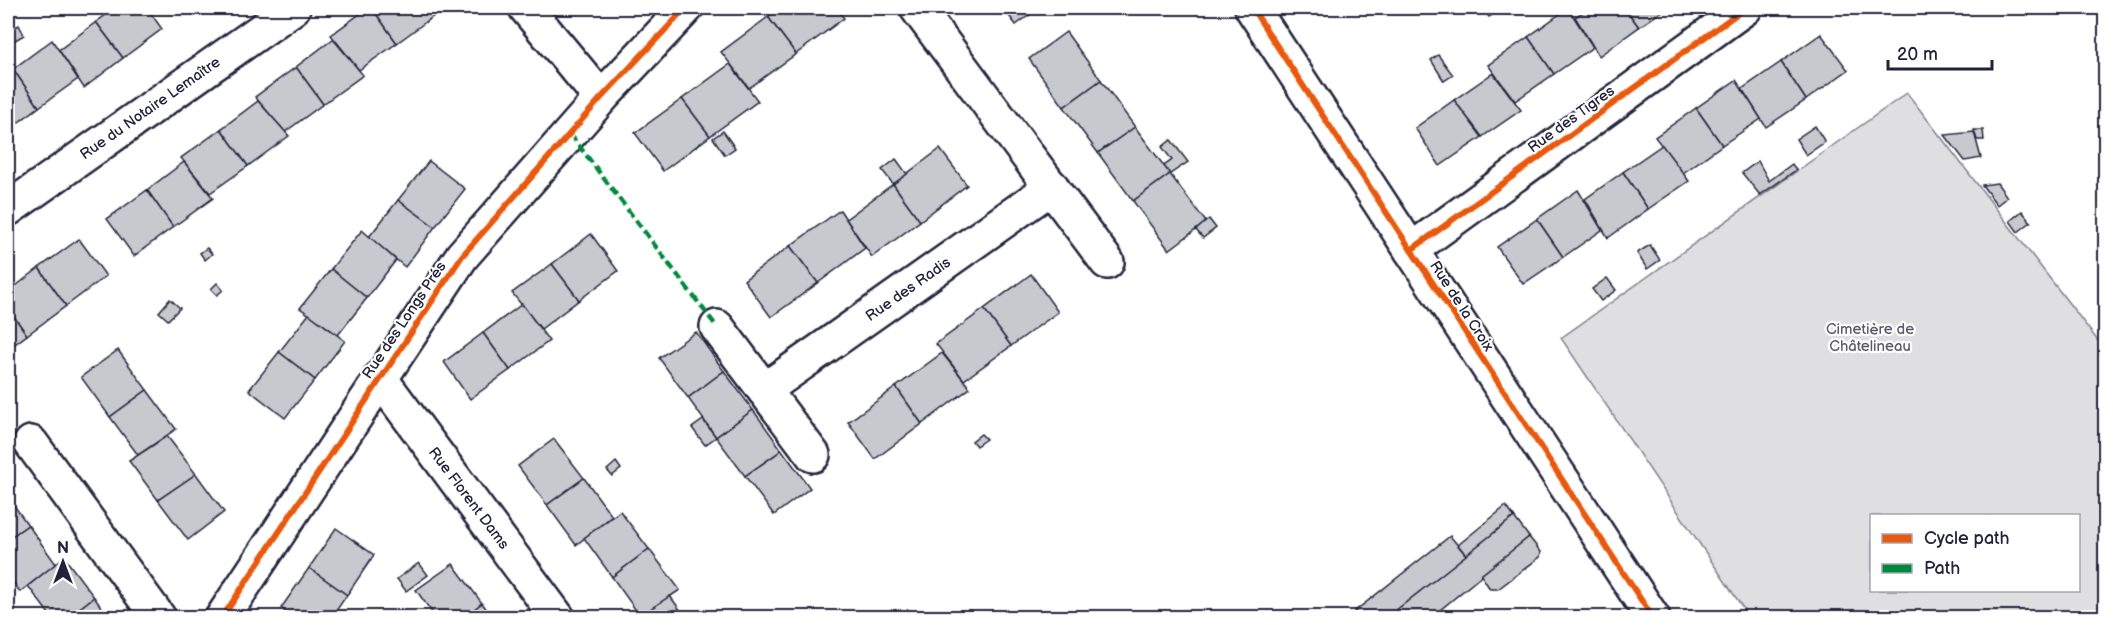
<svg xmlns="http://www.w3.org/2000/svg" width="2113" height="625" font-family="'Balsamiq Sans',sans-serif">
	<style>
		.green { fill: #dfdfe2; stroke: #80808e; stroke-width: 1.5; fill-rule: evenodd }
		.building { fill: #c8c8cf; stroke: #22223b; stroke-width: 1.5 }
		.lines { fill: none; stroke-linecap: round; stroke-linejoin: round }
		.minor-casing { stroke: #22223b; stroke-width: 38 }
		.tertiary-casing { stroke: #22223b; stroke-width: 38 }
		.minor { stroke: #fff; stroke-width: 33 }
		.tertiary { stroke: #fff; stroke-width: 33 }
		.quiet { stroke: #00873e; stroke-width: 4.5; stroke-dasharray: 9 4.5; stroke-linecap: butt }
		.cycleway-casing { stroke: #fff; stroke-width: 10 }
		.cycleway { stroke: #e8590c; stroke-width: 6 }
		.labels { text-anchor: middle; stroke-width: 4.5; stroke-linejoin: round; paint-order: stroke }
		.street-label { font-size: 15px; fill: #22223b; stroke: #fff }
		.park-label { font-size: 15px; fill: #5b5b6d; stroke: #fff }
	</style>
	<rect width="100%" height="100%" fill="#fff"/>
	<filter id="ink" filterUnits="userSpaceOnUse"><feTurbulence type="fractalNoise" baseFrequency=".0167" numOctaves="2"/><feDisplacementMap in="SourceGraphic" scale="12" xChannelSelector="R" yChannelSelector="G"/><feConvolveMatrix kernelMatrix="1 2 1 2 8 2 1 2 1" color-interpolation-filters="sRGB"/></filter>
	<g filter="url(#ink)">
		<!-- green -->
		<path class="green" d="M1907,93L2105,350V617H1749L1561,338ZM1872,516H2078V590H1872Z"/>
		<!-- building -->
		<g class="building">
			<path d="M116,8H147L162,29L123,58L96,22Z"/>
			<path d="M368,8H372L397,43L359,70L331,35Z"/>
			<path d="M372,8H433L438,13L397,43Z"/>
			<path d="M781,8H836L844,18L796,54L768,17Z"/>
			<path d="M1003,8H1039L1016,25Z"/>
			<path d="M1482,8H1502L1489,17Z"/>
			<path d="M1568,8L1593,47L1554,74L1528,37Z"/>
			<path d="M1589,8H1625L1639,27L1599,56L1575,17Z"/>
			<path d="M1625,8H1667L1639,27Z"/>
			<path d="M768,17L796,54L749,88L721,52Z"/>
			<path d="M96,22L123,58L84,88L59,50Z"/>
			<path d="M19,25L24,35L10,43L8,31Z"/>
			<path d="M1066,32L1101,80L1064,107L1029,59Z"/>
			<path d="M1821,34L1848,70L1806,100L1781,62Z"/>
			<path d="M1528,37L1554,74L1515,101L1488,65Z"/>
			<path d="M333,39L363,75L323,104L296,67Z"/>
			<path d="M52,40L78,79L39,107L13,69Z"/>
			<path d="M1438,55L1453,75L1444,81L1431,60Z"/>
			<path d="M1781,62L1806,100L1766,127L1742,89Z"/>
			<path d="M730,64L758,101L710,136L682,99Z"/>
			<path d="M296,67L323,104L285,132L255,97Z"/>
			<path d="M13,69L39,107L8,130V73Z"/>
			<path d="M1493,73L1521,110L1482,137L1454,100Z"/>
			<path d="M1101,80L1135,127L1098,153L1064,107Z"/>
			<path d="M1736,80L1761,119L1722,145L1696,108Z"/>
			<path d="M682,99L710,136L663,171L635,133Z"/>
			<path d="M1454,100L1482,137L1440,166L1415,128Z"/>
			<path d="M258,101L289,136L248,166L221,129Z"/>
			<path d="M1696,108L1722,145L1683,173L1655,137Z"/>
			<path d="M1815,126L1825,142L1806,155L1796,139Z"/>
			<path d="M1135,127L1170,174L1133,201L1098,153Z"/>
			<path d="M221,129L248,166L210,193L181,158Z"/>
			<path d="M1974,130H1983L1984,140H1977Z"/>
			<path d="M723,131L735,148L725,155L713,138Z"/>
			<path d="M1974,132L1981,158L1965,161L1945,135Z"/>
			<path d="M1171,140L1188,162L1170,174L1164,166L1172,160L1162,147Z"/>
			<path d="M1662,145L1689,181L1648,209L1623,172Z"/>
			<path d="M940,149L967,185L920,221L893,184Z"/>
			<path d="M896,159L907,174L893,184L882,170Z"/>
			<path d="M429,161L465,189L435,227L398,200Z"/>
			<path d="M1758,161L1769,181L1792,164L1796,170L1760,195L1742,173Z"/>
			<path d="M184,162L213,198L173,227L147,190Z"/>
			<path d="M1623,172L1648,209L1608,238L1585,199Z"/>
			<path d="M1170,174L1206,222L1169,250L1133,201Z"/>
			<path d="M1997,183L2007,197L1997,205L1982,185Z"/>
			<path d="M893,184L920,221L872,257L846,219Z"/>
			<path d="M147,190L173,227L134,256L107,219Z"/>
			<path d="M1578,190L1602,230L1563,257L1537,219Z"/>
			<path d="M398,200L435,227L405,267L369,237Z"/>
			<path d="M840,210L865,248L818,283L790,246Z"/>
			<path d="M2022,211L2031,222L2018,232L2010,221Z"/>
			<path d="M1209,219L1216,228L1203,238L1196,230Z"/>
			<path d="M1537,219L1563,257L1523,284L1497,247Z"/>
			<path d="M362,230L396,260L367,298L331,269Z"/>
			<path d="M591,234L618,271L579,300L552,264Z"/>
			<path d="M79,239L106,276L66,306L39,268Z"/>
			<path d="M1650,245L1660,260L1647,269L1637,253Z"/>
			<path d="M790,246L818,283L771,317L744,280Z"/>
			<path d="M207,248L212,254L205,260L200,253Z"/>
			<path d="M552,264L579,300L541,329L512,293Z"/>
			<path d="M39,268L66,306L27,335L8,308V292Z"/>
			<path d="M331,269L367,298L338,335L300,308Z"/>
			<path d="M1031,274L1058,312L1011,346L984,309Z"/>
			<path d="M1607,278L1616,290L1601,301L1592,289Z"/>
			<path d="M217,283L223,290L217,295L211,289Z"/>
			<path d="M170,299L180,308L168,320L159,312Z"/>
			<path d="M522,304L549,341L510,370L483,333Z"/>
			<path d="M8,308L27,335L8,349Z"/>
			<path d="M984,309L1011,346L964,380L936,344Z"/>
			<path d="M309,314L345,341L315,380L279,352Z"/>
			<path d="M696,332L724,371L688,398L659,358Z"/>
			<path d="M483,333L510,370L470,399L444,362Z"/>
			<path d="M118,350L147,390L110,417L81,377Z"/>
			<path d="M279,352L315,380L285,418L249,390Z"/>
			<path d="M942,353L970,388L922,424L896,387Z"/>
			<path d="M724,371L753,410L716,437L688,398Z"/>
			<path d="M896,387L922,424L875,459L848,422Z"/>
			<path d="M147,390L176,429L138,455L110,417Z"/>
			<path d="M753,410L782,450L745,476L716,437Z"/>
			<path d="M703,420L716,437L705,445L692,428Z"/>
			<path d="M981,434L986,439L976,446L972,441Z"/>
			<path d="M167,436L196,474L158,500L129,461Z"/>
			<path d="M554,439L584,478L547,505L518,466Z"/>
			<path d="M782,450L810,488L774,515L745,476Z"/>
			<path d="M616,462L621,469L612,476L607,470Z"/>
			<path d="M196,474L224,512L188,540L158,500Z"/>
			<path d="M584,478L612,516L576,545L547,505Z"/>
			<path d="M8,497L28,525L8,539Z"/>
			<path d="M1506,506L1514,517L1466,555L1458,545Z"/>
			<path d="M620,511L649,549L612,577L584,538Z"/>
			<path d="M1514,517L1529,537L1434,615L1435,617L1386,618Z"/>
			<path d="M28,525L56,564L20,592L8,575V539Z"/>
			<path d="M336,528L374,555L347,595L309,568Z"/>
			<path d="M1450,536L1466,555L1386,618H1354L1357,616L1354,612Z"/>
			<path d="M1529,537L1541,552L1540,557L1498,589H1490L1481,575Z"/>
			<path d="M649,549L680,590L640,616L612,577Z"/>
			<path d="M64,557L94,597L67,618H52L28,586Z"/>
			<path d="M419,563L428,575L406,591L397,579Z"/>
			<path d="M453,564L482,603L463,618H436L416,590Z"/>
			<path d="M309,568L347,595L331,618H295L281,608Z"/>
			<path d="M670,596L686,618H638L640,616Z"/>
			<path d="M94,597L109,618H67Z"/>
			<path d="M482,603L493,618H463Z"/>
			<path d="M285,611L295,618H281Z"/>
		</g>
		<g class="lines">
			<!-- minor casing -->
			<g class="minor-casing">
				<g id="minor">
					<path d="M526,8L601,98"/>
					<path d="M917,8L1107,262"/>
					<path d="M8,209L293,8"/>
					<path d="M1411,250L1745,8"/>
					<path d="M717,327L813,455"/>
					<path d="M380,378L558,618"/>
					<path d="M764,390L1052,187"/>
					<path d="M31,443L159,618"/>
					<path d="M222,618L462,256L601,98L686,8"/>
				</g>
			</g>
			<!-- tertiary casing -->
			<g class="tertiary-casing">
				<path id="tertiary" d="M1252,8L1653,618"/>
			</g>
			<!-- minor -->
			<use href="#minor" class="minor"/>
			<!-- tertiary -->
			<use href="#tertiary" class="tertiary"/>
			<!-- quiet -->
			<path class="quiet" d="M570,134L717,327"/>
			<!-- cycleway casing -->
			<g class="cycleway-casing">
				<g id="cycleway">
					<path d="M1252,8L1653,618"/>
					<path d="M1411,250L1745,8"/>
					<path d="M222,618L462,256L601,98L686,8"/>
				</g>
			</g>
			<!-- cycleway -->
			<use href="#cycleway" class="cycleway"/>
		</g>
	</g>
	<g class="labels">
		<!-- street labels -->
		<g class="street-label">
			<text transform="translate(150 108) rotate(-35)" y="5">Rue du Notaire Lemaître</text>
			<text transform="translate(1571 119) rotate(-36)" y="5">Rue des Tigres</text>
			<text transform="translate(908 289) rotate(-35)" y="5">Rue des Radis</text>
			<text transform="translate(1462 306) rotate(57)" y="5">Rue de la Croix</text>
			<text transform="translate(404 320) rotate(-56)" y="5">Rue des Longs Prés</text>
			<text transform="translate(469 498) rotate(53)" y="5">Rue Florent Dams</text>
		</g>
		<!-- park labels -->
		<g class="park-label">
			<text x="1870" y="334">Cimetière de<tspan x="1870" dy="17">Châtelineau</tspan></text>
		</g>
	</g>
	<!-- margin -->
	<rect width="2113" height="625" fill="none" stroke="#fff" stroke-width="30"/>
	<rect x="15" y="15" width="2083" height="595" fill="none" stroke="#22223b" stroke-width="2" filter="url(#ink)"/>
	<!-- legend -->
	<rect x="1870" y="514" width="210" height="78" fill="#ffffff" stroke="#a7a7b1" stroke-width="1.5"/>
	<rect x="1882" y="534" width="30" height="9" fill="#e8590c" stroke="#a7a7b1" stroke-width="1.5"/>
	<text x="1924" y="544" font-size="18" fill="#22223b">Cycle path</text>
	<rect x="1882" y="564" width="30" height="9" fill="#00873e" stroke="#a7a7b1" stroke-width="1.5"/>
	<text x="1924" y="574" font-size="18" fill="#22223b">Path</text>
	<!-- north arrow -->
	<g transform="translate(63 562)" stroke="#ffffff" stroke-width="4.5" paint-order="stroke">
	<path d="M0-4.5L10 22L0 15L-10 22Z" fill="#22223b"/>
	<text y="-9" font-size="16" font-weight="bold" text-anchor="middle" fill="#22223b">N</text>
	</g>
	<!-- scale -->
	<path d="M1888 60v9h104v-9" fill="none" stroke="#22223b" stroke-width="3"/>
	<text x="1897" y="60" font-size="18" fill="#22223b" stroke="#ffffff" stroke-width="4.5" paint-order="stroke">20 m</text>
</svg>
